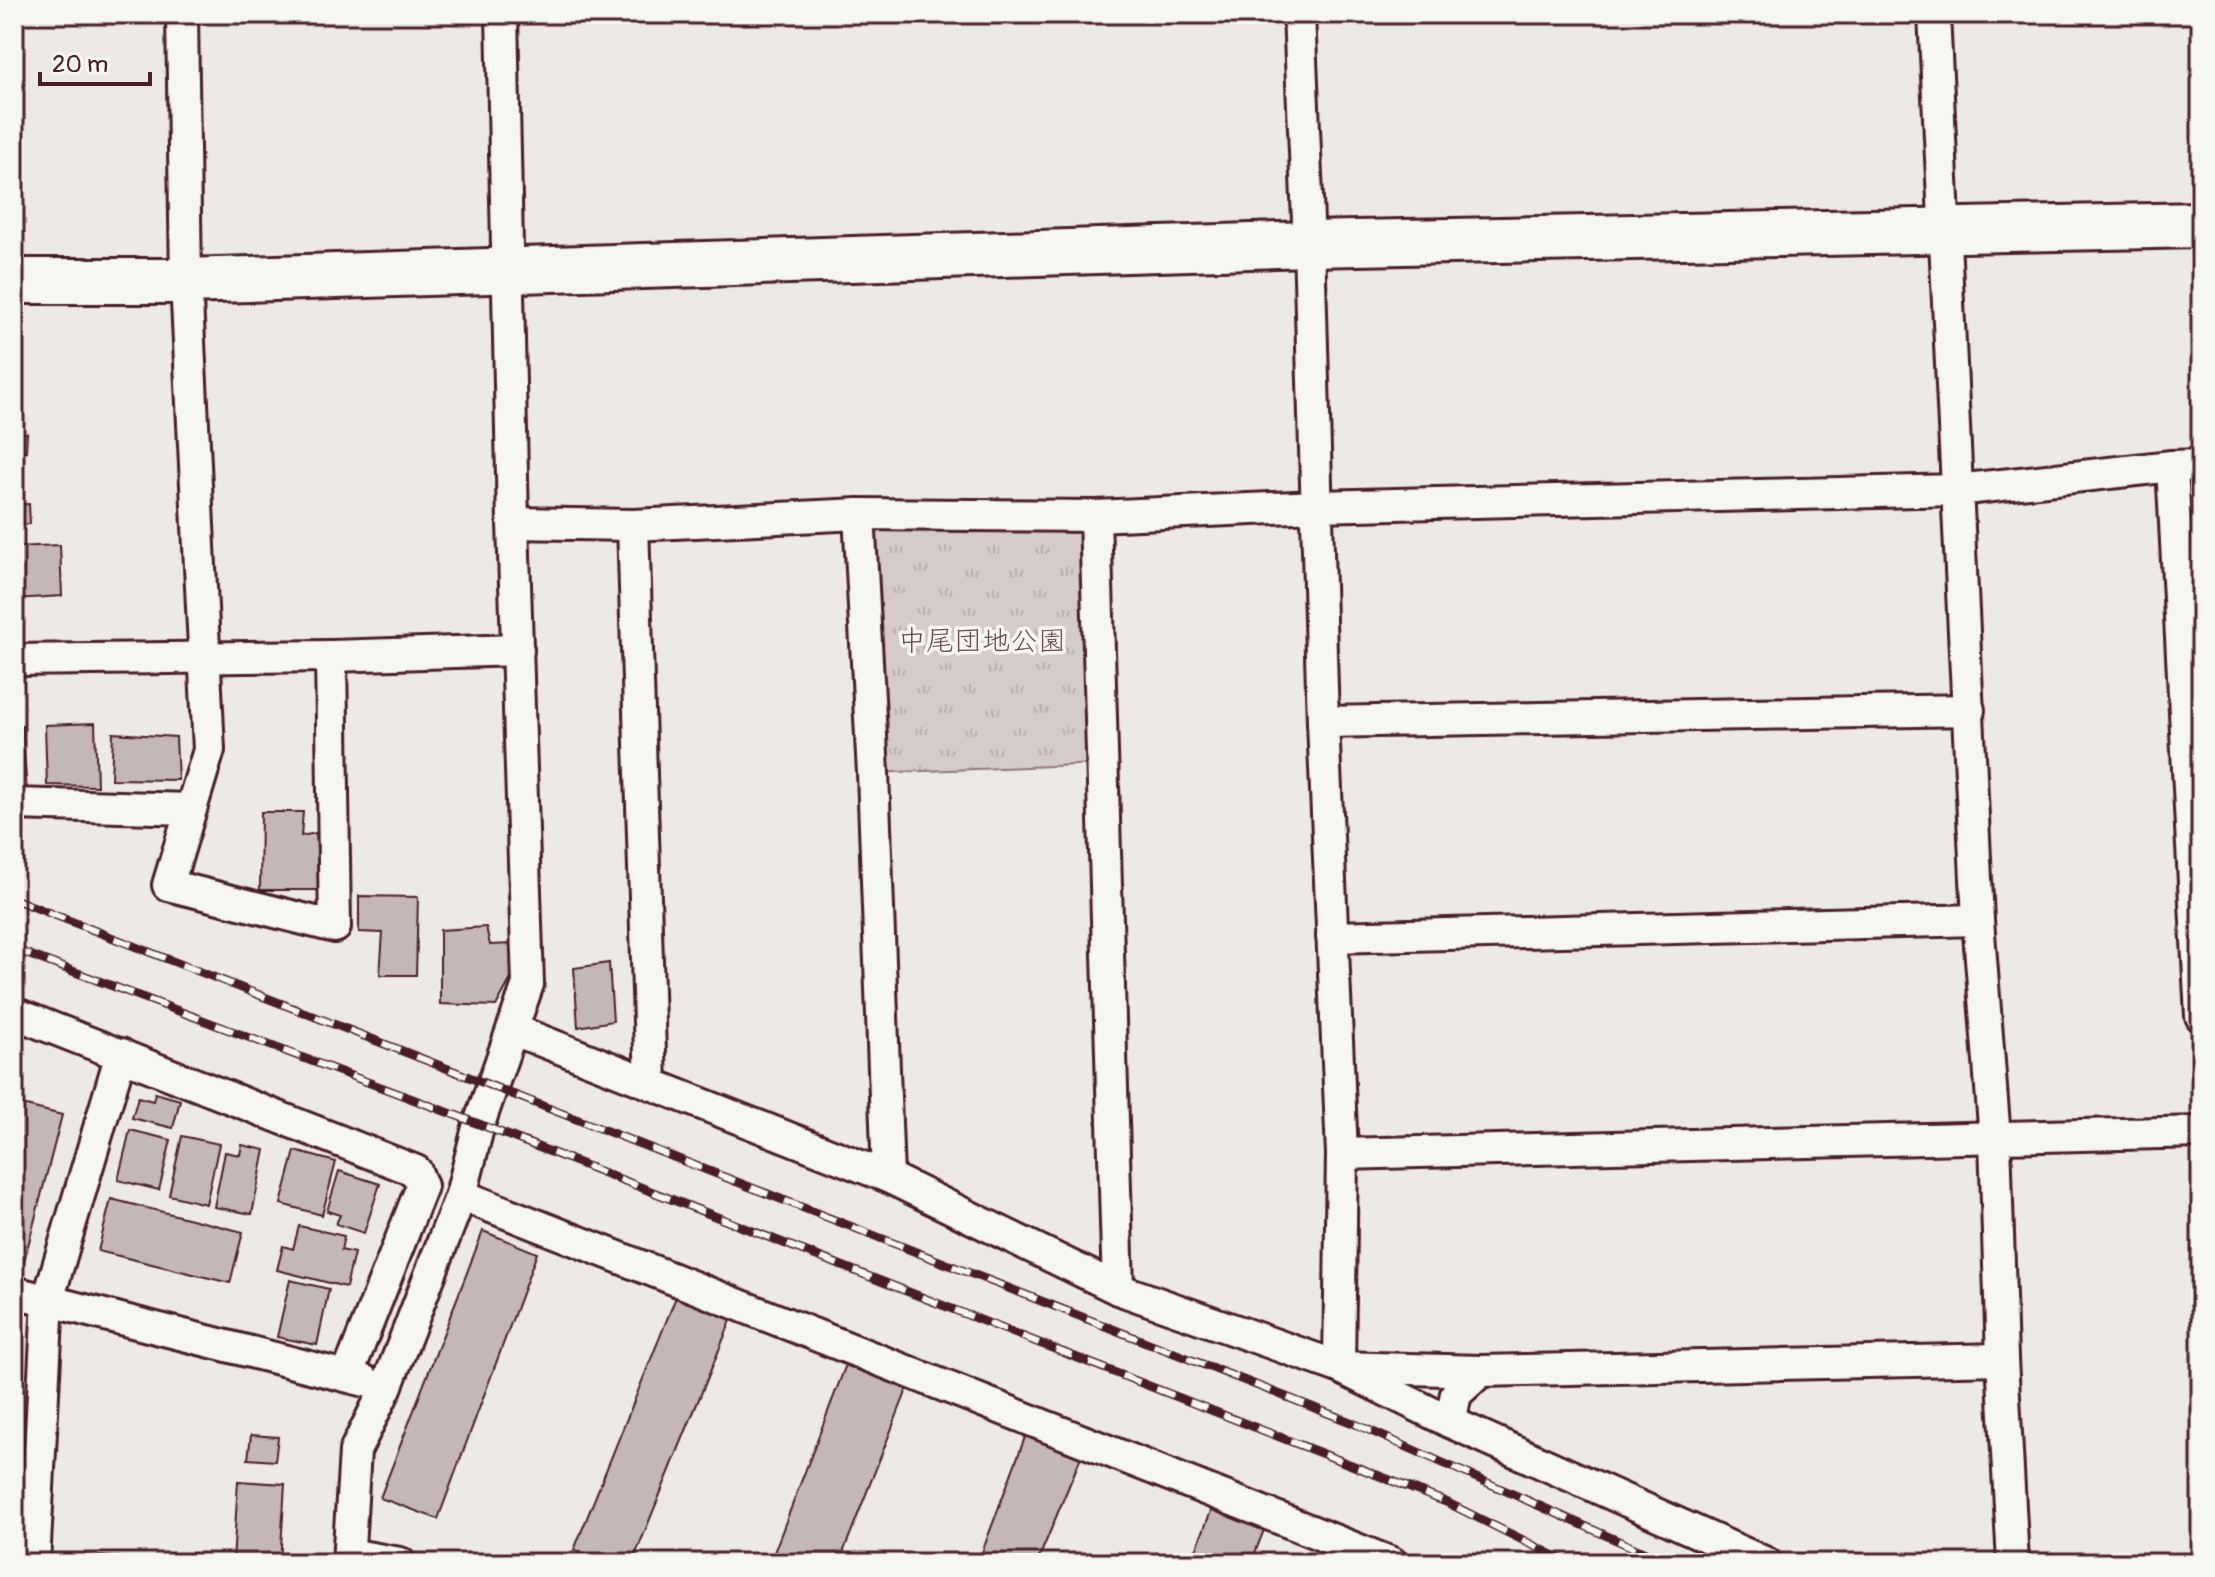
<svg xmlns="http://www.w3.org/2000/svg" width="2215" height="1577" font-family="Pangolin,'Klee One',sans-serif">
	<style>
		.park { fill: url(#park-tufts); stroke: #8f757a; stroke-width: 2 }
		.building { fill: #c4b7b7; stroke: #4a1f2b; stroke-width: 2 }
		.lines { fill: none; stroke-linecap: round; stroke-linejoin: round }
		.street-casing { stroke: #4a1f2b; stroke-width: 36 }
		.secondary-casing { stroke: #4a1f2b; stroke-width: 50 }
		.street { stroke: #f6f6f2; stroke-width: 30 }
		.secondary { stroke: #f6f6f2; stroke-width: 44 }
		.rail-casing { stroke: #4a1f2b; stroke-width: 9 }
		.rail { stroke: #f6f6f2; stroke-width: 6; stroke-dasharray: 18; stroke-linecap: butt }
		.labels { text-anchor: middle; stroke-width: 7; stroke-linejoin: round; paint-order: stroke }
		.park-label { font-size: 28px; fill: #6c4a53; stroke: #f6f6f2 }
	</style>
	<defs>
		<pattern id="park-tufts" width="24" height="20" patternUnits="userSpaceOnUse" patternTransform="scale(2)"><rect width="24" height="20" fill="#d4cbca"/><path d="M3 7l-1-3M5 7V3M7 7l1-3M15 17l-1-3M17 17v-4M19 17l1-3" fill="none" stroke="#b8aeae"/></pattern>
	</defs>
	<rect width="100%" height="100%" fill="#ece9e6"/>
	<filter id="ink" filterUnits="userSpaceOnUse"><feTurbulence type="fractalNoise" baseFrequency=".0125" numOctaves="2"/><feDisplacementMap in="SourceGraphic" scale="16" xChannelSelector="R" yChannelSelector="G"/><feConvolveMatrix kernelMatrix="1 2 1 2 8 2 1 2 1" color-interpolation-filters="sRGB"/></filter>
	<g filter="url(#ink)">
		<!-- park -->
		<path class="park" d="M859,514L1095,516L1102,764L873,773Z"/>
		<!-- building -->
		<g class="building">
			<path d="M14,433H27L26,451H14Z"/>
			<path d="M29,504L30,524L14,525V505Z"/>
			<path d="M60,545L62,596L14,599V547Z"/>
			<path d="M95,723L97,786L47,785L45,725Z"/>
			<path d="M14,725H22L27,792L14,793Z"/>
			<path d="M113,733L176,737L178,780L111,779Z"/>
			<path d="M261,812H303L301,836L316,833L320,890H260Z"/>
			<path d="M359,896L418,897L416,975H380L383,933L359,932Z"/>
			<path d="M486,927L490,945L513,944V975L496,1006L440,1004V930Z"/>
			<path d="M609,963L613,1021L578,1027L574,968Z"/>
			<path d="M155,1093L180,1100L173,1128L132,1118L138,1097L153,1101Z"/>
			<path d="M14,1103L62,1115L22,1269L14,1267Z"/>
			<path d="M130,1130L171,1140L159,1190L118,1180Z"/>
			<path d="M182,1136L219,1144L206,1204L169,1195Z"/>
			<path d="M242,1145L265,1150L252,1214L214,1207L225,1152L240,1155Z"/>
			<path d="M295,1151L336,1162L322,1215L281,1204Z"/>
			<path d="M339,1171L380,1184L364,1233L336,1224L340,1215L327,1211Z"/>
			<path d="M111,1199L243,1232L230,1283L98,1251Z"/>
			<path d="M299,1226L344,1236L341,1250L354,1253L346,1287L277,1270L283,1246L293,1249Z"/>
			<path d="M483,1231L537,1253L438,1519L380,1498Z"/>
			<path d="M290,1280L329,1289L317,1345L277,1337Z"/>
			<path d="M676,1297L732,1318L632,1563H609L574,1550Z"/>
			<path d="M847,1362L910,1382L839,1563H770Z"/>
			<path d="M1027,1432L1083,1452L1037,1563H978Z"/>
			<path d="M251,1435L278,1437L275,1461L248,1459Z"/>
			<path d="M238,1481L285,1484L280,1563H233Z"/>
			<path d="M1216,1498L1269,1517L1251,1563H1191Z"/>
			<path d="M82,1555L172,1561V1563H81Z"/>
		</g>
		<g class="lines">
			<!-- street casing -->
			<g class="street-casing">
				<g id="street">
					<path d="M182,14L186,281L209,750L168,885L335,927L331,656"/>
					<path d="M1299,14L1309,244L1323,722L1342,1154L1339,1367L1481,1371L2002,1359"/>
					<path d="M1934,14L1978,920L1995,1139L2002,1359L2013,1563"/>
					<path d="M2172,466L2201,1016"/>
					<path d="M859,514L873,773L888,1177"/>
					<path d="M1095,516L1118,1289"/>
					<path d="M513,523L633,525L859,514L1095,516L1317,506L1957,490L2172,466L2201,465"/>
					<path d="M633,525L651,1084"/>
					<path d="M14,660L331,656L518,650"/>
					<path d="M1323,722L1969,710"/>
					<path d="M14,804L191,809"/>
					<path d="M1332,937L1978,920"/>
					<path d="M14,1013L416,1171L422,1186L347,1376"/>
					<path d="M514,1030L888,1177L1118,1289L1339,1367L1450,1422L1766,1563"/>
					<path d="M1342,1154L2201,1132"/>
					<path d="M461,1195L1392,1563"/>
					<path d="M14,1292L365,1381"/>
					<path d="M1450,1422L1456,1394L1481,1371"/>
					<path d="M349,1554L400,1563"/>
					<path d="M34,1563L48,1300L121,1054"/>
					<path d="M348,1563L355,1451L386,1388L461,1195L479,1124L528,984L513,523L502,14"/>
				</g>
			</g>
			<!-- secondary casing -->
			<g class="secondary-casing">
				<path id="secondary" d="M14,281H186L1309,244L2201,225"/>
			</g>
			<!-- street -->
			<use href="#street" class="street"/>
			<!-- secondary -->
			<use href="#secondary" class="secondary"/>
			<!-- rail casing -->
			<g class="rail-casing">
				<g id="rail">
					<path d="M14,899L1353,1423L1668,1563"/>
					<path d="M14,949L479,1124L1446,1502L1569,1563"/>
				</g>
			</g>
			<!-- rail -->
			<use href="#rail" class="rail"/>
		</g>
	</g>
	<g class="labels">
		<!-- park labels -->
		<g class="park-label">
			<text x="982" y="650">中尾団地公園</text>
		</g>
	</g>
	<!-- margin -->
	<rect width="2215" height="1577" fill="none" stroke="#f6f6f2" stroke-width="48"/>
	<rect x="24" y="24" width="2167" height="1529" fill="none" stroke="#4a1f2b" stroke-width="3" filter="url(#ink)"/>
	<!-- scale -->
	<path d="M40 72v12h110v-12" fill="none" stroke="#4a1f2b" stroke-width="4"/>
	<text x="52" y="72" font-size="24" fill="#4a1f2b" stroke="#f6f6f2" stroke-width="6" paint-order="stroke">20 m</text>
</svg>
